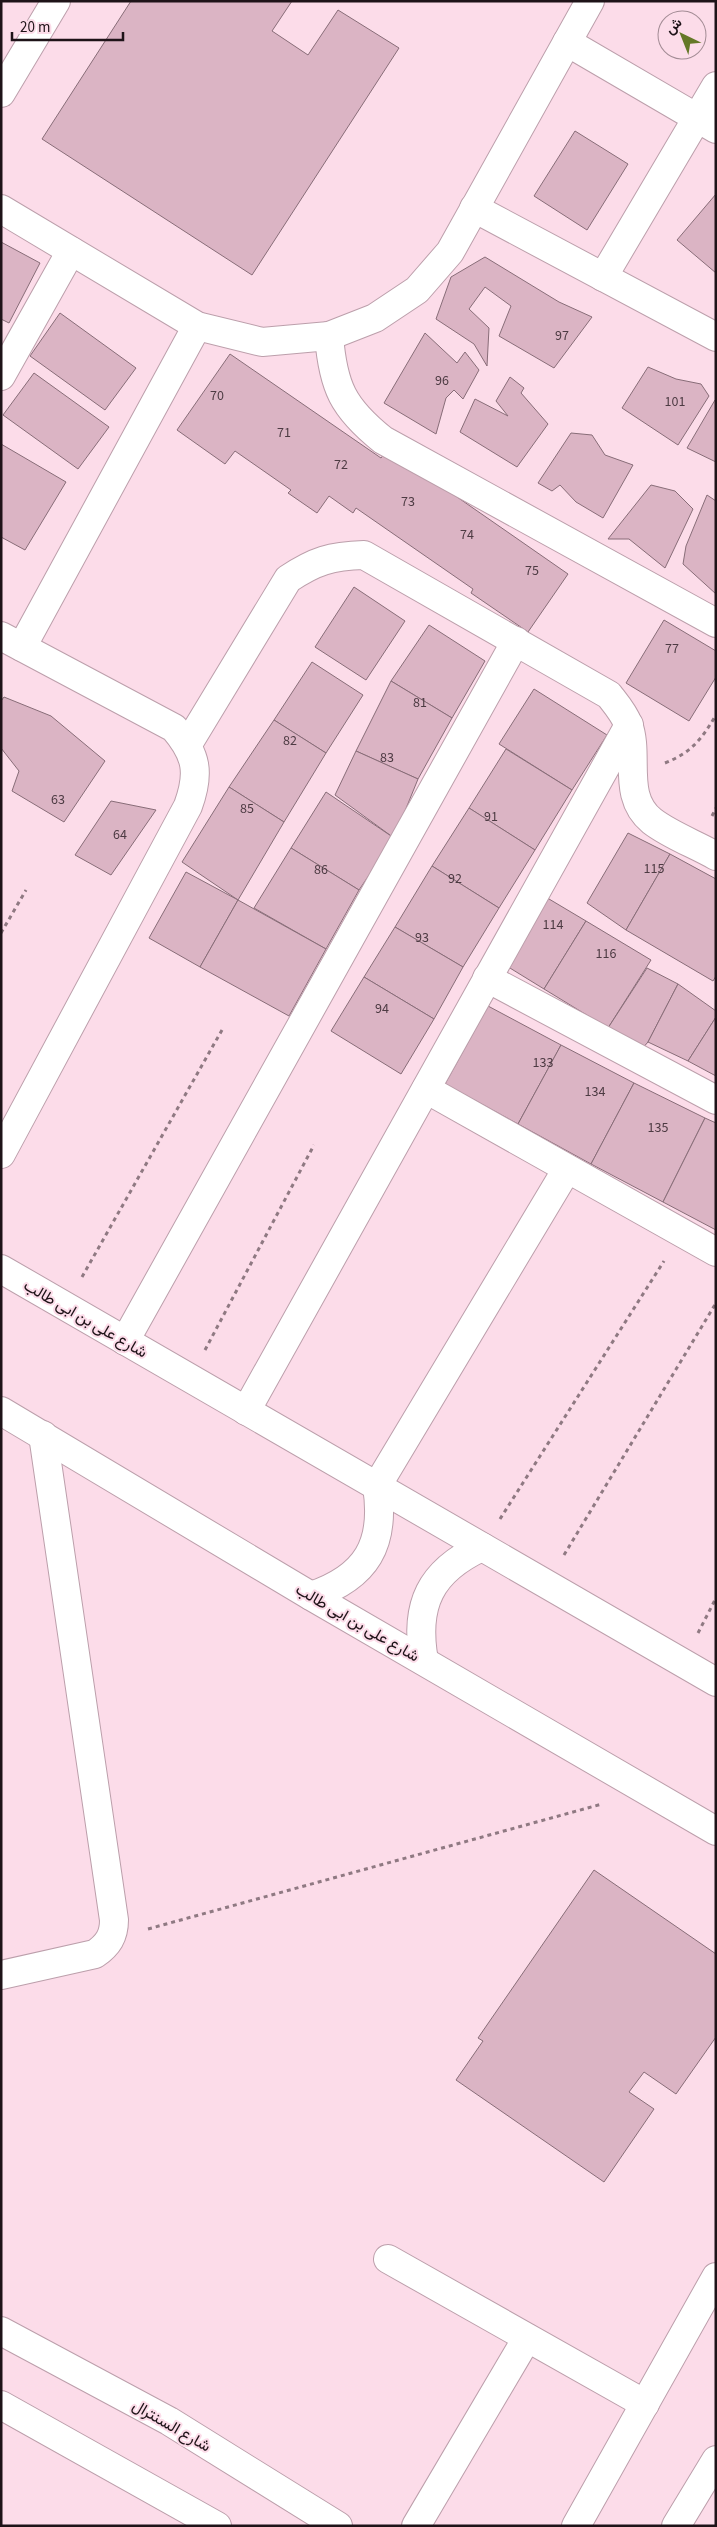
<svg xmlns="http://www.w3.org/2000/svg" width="717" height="2527" font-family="'Source Sans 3',Vazirmatn,sans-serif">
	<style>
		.building { fill: #dbb4c4; stroke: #886d78 }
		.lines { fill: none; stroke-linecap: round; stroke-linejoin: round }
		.minor-casing { stroke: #bc9fab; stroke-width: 30 }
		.path { stroke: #8f7982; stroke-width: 3; stroke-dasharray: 4 4; stroke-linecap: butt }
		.minor { stroke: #fff; stroke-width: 28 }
		.labels { text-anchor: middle; stroke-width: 4; stroke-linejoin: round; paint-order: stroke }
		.number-label { font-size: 14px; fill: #4d3b43 }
		.street-label { font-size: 16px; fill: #1e1318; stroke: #fcdce9 }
	</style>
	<rect width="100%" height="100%" fill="#fcdce9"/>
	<!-- building -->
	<g class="building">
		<path d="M131,1H292L272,31L308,55L338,10L399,48L252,275L42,139Z"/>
		<path d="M575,131L628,164L587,230L534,196Z"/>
		<path d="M716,194V273L677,240Z"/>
		<path d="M1,242L40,263L9,323L1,319Z"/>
		<path d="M485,257L559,302L592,317L554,368L499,336L511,306L485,287L469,309L489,328L487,366L474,344L436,319L451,277Z"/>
		<path d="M60,313L136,368L105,410L30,356Z"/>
		<path d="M425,333L457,363L465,352L479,370L463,399L454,390L446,398L436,434L384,403Z"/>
		<path d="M230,354L381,458L388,449L568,574L528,632L471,593L473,589L356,508L353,513L329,496L317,513L288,493L291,490L235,451L225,464L177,430Z"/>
		<path d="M648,367L676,379L701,384L709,396L678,445L622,408Z"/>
		<path d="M34,373L109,427L78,469L3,415Z"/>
		<path d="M510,377L524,388L521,393L548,424L517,467L460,432L475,399L508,416L496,401Z"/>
		<path d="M715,400H716V462L687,448Z"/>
		<path d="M571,433L592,435L605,455L633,465L603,518L576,502L560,485L552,491L538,483Z"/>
		<path d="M1,444L66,482L25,550L1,537Z"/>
		<path d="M651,485L675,491L693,509L665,568L629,539H608Z"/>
		<path d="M707,495L716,501V594L683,564L686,546Z"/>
		<path d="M354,587L405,621L366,680L315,647Z"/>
		<path d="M664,620L716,651V677L689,721L626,683Z"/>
		<path d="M429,625L485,661L452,718L391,681Z"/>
		<path d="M312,662L363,695L326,753L274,720Z"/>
		<path d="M391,681L452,718L418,779L356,751Z"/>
		<path d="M534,689L607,735L572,790L499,744Z"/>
		<path d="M4,697L51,716L105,761L64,822L12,791L19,771L1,748V701Z"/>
		<path d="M274,720L326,753L284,822L229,787Z"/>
		<path d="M506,749L572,790L535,850L469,808Z"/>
		<path d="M356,751L418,779L394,838L335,795Z"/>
		<path d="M229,787L284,822L238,900L182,862Z"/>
		<path d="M326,792L394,838L359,890L291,848Z"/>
		<path d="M111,801L156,810L111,875L75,855Z"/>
		<path d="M469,808L535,850L499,908L432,866Z"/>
		<path d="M628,833L670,854L626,930L587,903Z"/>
		<path d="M291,848L359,890L326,949L254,908Z"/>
		<path d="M670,854L716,879V976L713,981L626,930Z"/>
		<path d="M432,866L499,908L463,967L395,927Z"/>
		<path d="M186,872L238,900L200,967L149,938Z"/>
		<path d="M544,896L586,921L544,989L505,965Z"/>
		<path d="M238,900L326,949L289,1016L200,967Z"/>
		<path d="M586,921L651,960L608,1028L544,989Z"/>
		<path d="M395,927L463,967L434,1019L364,977Z"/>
		<path d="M647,968L678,984L648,1042L641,1050L608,1028Z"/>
		<path d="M364,977L434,1019L401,1074L331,1031Z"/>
		<path d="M678,984L716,1011V1017L688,1061L648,1042Z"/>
		<path d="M488,1006L561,1045L518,1124L445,1084Z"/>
		<path d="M716,1017V1076L688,1061Z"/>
		<path d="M561,1045L634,1083L591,1164L518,1124Z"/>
		<path d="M634,1083L705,1118L663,1202L591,1164Z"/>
		<path d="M705,1118L716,1123V1230L663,1202Z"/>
		<path d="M594,1870L716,1954V2037L676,2094L644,2072L629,2092L654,2109L604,2182L456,2080L483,2041L478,2038Z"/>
	</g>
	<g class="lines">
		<!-- minor casing -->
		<g class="minor-casing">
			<g id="minor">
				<path d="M567,42L716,129"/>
				<path d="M1,93L56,1"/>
				<path d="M474,208L716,337"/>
				<path d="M1,209L197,326L262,342L329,336L375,318L417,290L450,252L590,1"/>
				<path d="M603,277L716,86"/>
				<path d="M329,336C333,387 343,408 383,440L716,623"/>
				<path d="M1,376L71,251"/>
				<path d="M1,636L174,728C197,755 200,773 188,806L1,1154"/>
				<path d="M22,647L197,326"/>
				<path d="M188,744L288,579C315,561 331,556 364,555L609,695C616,704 624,713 628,724C640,756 621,796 652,821C670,835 695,844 716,856"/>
				<path d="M487,978L716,1100"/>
				<path d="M426,1089L716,1252"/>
				<path d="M1,1269L716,1682"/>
				<path d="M125,1341L516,641"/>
				<path d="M1,1411L311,1596L716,1831"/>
				<path d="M246,1411L629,725"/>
				<path d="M311,1596C367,1577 386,1544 377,1486L567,1169"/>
				<path d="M424,1661C414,1605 430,1571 482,1547"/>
				<path d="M1,1975L95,1954C108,1945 114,1936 114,1920L43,1435"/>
				<path d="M388,2259L645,2404"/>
				<path d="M1,2331L169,2421L338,2526"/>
				<path d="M1,2405L217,2526"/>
				<path d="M416,2526L527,2338"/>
				<path d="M576,2526L716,2277"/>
				<path d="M676,2526L716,2460"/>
			</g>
		</g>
		<!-- path -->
		<g class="path">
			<path d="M665,763C692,752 701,740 716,715"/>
			<path d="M712,816L716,808"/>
			<path d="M1,933L26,890"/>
			<path d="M82,1277L222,1030"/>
			<path d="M205,1350L314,1145"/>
			<path d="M500,1519L664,1261"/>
			<path d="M564,1555L716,1303"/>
			<path d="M698,1633L716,1598"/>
			<path d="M148,1929L602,1804"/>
		</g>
		<!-- minor -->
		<use href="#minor" class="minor"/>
	</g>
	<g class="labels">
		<!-- number labels -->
		<g class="number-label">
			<text x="562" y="340">97</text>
			<text x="442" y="385">96</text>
			<text x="217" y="400">70</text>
			<text x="675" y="406">101</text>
			<text x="284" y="437">71</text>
			<text x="341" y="469">72</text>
			<text x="408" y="506">73</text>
			<text x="467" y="539">74</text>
			<text x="532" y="575">75</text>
			<text x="672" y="653">77</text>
			<text x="420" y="707">81</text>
			<text x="290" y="745">82</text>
			<text x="387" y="762">83</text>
			<text x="58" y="804">63</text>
			<text x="247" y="813">85</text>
			<text x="491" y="821">91</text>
			<text x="120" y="839">64</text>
			<text x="654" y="873">115</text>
			<text x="321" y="874">86</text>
			<text x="455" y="883">92</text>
			<text x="553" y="929">114</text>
			<text x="422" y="942">93</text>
			<text x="606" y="958">116</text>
			<text x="382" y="1013">94</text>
			<text x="543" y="1067">133</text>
			<text x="595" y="1096">134</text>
			<text x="658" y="1132">135</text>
		</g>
		<!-- street labels -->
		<g class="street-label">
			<text transform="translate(86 1318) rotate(30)" y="6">شارع على بن ابى طالب</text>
			<text transform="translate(358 1622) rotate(30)" y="6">شارع على بن ابى طالب</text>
			<text transform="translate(172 2425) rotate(30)" y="6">شارع السنترال</text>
		</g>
	</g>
	<!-- border -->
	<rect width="717" height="2527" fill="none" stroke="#1e1318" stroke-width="5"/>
	<!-- north arrow -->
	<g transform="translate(682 35) rotate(317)"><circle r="24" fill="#fcdce9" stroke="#a38c95"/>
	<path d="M0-4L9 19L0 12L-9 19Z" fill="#657827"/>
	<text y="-8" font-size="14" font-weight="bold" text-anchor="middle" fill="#1e1318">ش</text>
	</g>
	<!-- scale -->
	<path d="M12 32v8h111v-8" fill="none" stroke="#1e1318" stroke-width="2.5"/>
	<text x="20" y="32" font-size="15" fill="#1e1318" stroke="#fcdce9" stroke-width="4" paint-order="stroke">20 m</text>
</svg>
